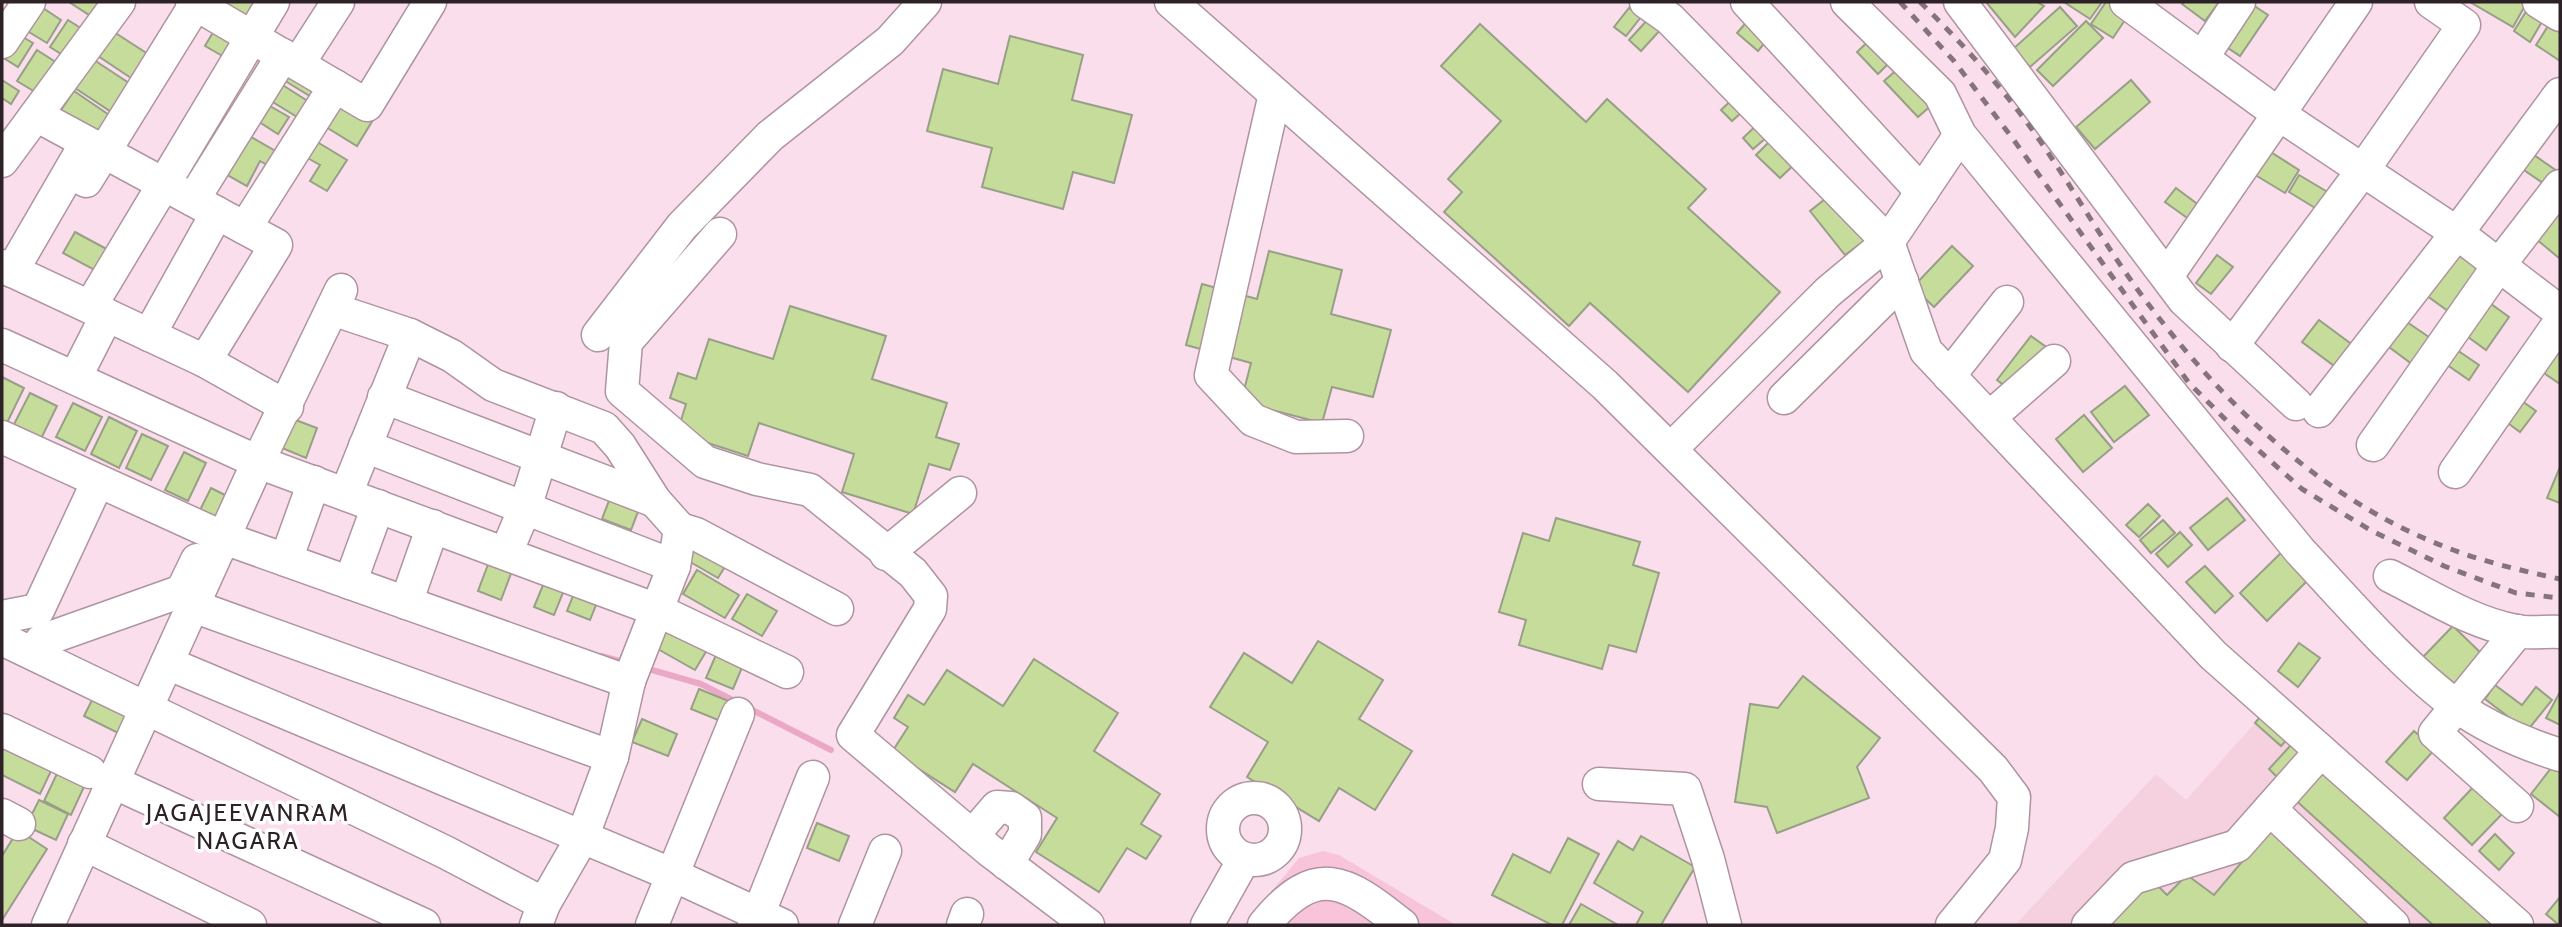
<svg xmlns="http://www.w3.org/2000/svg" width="2562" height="927" font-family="Cabin,sans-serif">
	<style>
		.built { fill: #f5d0df }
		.green { fill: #f8c4da }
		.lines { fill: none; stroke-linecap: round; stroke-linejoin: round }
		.stream { stroke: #eba7c6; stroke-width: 6 }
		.building { fill: #c6dc9b; stroke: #979f87; stroke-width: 2 }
		.minor-casing { stroke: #af94a0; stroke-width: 35 }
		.minor { stroke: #fff; stroke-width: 32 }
		.rail { stroke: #86747c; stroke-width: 5; stroke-dasharray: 9 9; stroke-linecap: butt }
		.labels { text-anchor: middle; stroke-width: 7; stroke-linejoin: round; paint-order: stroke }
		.quarter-label { font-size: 24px; letter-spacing: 2px; fill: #2d2227; stroke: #fff }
	</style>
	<rect width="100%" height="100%" fill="#fbdeeb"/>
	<!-- built -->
	<path class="built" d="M2265,712L2495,925H2015L2156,774L2186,800Z"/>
	<!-- green -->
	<path class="green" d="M1323,851L1339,855L1456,925H1244L1299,858Z"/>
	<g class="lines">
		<!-- stream -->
		<g class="stream">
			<path d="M601,656L627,663"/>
			<path d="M645,668L701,684L831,750"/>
		</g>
	</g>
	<!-- building -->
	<g class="building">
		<path d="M34,2L61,20L47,43L19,26Z"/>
		<path d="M69,2H112L100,22Z"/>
		<path d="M209,2H267L251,28Z"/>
		<path d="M1986,2H2037L2044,6L2015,37Z"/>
		<path d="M2064,2H2102L2090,19Z"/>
		<path d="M2106,2H2117L2131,11L2113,38L2091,24Z"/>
		<path d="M2184,2H2219L2205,21L2182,4Z"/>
		<path d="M2470,2H2527L2513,27Z"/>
		<path d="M2250,3L2268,15L2240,56L2222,44Z"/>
		<path d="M2060,7L2077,26L2030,67L2013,49Z"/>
		<path d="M1629,8L1641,17L1626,36L1614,27Z"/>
		<path d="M2527,10L2543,20L2530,42L2514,31Z"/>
		<path d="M2555,15L2560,19V61L2536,45Z"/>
		<path d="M1752,16L1772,34L1758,51L1737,33Z"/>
		<path d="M1650,17L1662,28L1641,51L1629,40Z"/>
		<path d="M68,20L90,34L72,61L50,47Z"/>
		<path d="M2086,21L2103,38L2053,86L2037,70Z"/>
		<path d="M219,22L240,34L226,58L205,46Z"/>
		<path d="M1480,24L1586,122L1607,99L1706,189L1688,208L1780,292L1688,392L1590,303L1569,326L1444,212L1462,192L1448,179L1501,121L1441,66Z"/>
		<path d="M114,32L151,56L134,80L98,56Z"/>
		<path d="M16,33L33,43L18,67L2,57Z"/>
		<path d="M1875,35L1896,56L1878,74L1857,52Z"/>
		<path d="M1010,36L1083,55L1072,100L1132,115L1114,183L1073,172L1063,209L982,187L992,148L927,131L943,69L998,84Z"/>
		<path d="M37,50L65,68L45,98L17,81Z"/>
		<path d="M94,60L135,87L116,115L75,88Z"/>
		<path d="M291,65L330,89L321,103L282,79Z"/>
		<path d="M1900,67L1934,103L1918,117L1884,81Z"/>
		<path d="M2,80L19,91L11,104L2,98Z"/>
		<path d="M2131,80L2150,102L2095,149L2076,127Z"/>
		<path d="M281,84L317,107L307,123L271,101Z"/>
		<path d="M74,91L115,119L98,143L57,116Z"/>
		<path d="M1740,92L1751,104L1732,121L1721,110Z"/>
		<path d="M345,96L376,115L357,146L326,127Z"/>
		<path d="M263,102L289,117L278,134L253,118Z"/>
		<path d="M1762,120L1773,132L1753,149L1743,138Z"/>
		<path d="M246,134L286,157L278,171L260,161L247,186L224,173Z"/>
		<path d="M1777,134L1801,158L1780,178L1756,155Z"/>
		<path d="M314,140L347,160L327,191L310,181L320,165L304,156Z"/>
		<path d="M2266,149L2299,170L2285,193L2252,173Z"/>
		<path d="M2531,153L2560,173L2553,190L2521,168Z"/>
		<path d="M2299,175L2331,194L2320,211L2289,192Z"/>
		<path d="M2176,188L2208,212L2197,225L2165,202Z"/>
		<path d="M1829,196L1864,241L1845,255L1810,211Z"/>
		<path d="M2560,210V256L2559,258L2536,239Z"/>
		<path d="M75,232L114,253L102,274L63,253Z"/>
		<path d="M2461,244L2489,268L2455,316L2423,293Z"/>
		<path d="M1952,246L1973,266L1934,307L1913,287Z"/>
		<path d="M1269,251L1342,270L1331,314L1391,330L1373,397L1332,387L1322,423L1241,402L1251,363L1186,345L1202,284L1257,299Z"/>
		<path d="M2217,255L2233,267L2211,294L2196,283Z"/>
		<path d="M2487,301L2509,317L2486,350L2464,334Z"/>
		<path d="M790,306L886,336L872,379L947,403L936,437L959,444L950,470L929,464L913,514L842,492L854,454L759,423L748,456L677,433L686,404L670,398L678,373L696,379L709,339L773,359Z"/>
		<path d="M2319,320L2354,346L2337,368L2302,342Z"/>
		<path d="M2407,322L2439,344L2420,370L2389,347Z"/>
		<path d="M2031,336L2049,349L2014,393L1997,380Z"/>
		<path d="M2560,344V384L2538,369Z"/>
		<path d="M2454,348L2479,365L2469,380L2443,362Z"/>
		<path d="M2,377L24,388L4,429L2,428Z"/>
		<path d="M2125,386L2149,415L2114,442L2091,412Z"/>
		<path d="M30,393L57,406L38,445L10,432Z"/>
		<path d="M2512,394L2536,411L2520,432L2497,415Z"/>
		<path d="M73,403L102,417L85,451L56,437Z"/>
		<path d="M2084,415L2112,448L2083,472L2056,439Z"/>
		<path d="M109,417L137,431L119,468L91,454Z"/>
		<path d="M293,419L317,428L306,458L282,448Z"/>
		<path d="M142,434L168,446L151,480L126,468Z"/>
		<path d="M184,452L206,463L188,501L165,490Z"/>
		<path d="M2560,467V503L2547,498Z"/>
		<path d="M211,488L231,498L220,522L199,512Z"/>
		<path d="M610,498L639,509L631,530L602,519Z"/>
		<path d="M2227,498L2245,520L2208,550L2190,528Z"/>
		<path d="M2148,504L2160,516L2139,537L2126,525Z"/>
		<path d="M1556,518L1640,542L1633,565L1659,573L1636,652L1609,645L1602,669L1519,645L1526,620L1499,612L1523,533L1549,541Z"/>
		<path d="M2163,520L2175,533L2151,553L2140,540Z"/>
		<path d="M2180,532L2192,545L2168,567L2156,554Z"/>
		<path d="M696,540L729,560L718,578L685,559Z"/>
		<path d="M2285,549L2312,576L2267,621L2240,593Z"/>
		<path d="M492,554L515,563L501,600L478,591Z"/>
		<path d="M2205,566L2233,596L2215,613L2186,582Z"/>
		<path d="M697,570L739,595L725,618L683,594Z"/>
		<path d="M548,573L568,580L554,615L534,607Z"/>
		<path d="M577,586L600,595L590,620L567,611Z"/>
		<path d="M747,594L777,611L762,636L732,619Z"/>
		<path d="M671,622L710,645L695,670L656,648Z"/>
		<path d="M2453,626L2484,656L2453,689L2421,659Z"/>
		<path d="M1318,641L1383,680L1359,719L1412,751L1375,810L1339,788L1319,821L1247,777L1268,742L1210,707L1244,653L1292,683Z"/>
		<path d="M2299,643L2320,658L2298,687L2278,671Z"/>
		<path d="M719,648L746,658L733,689L706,678Z"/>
		<path d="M1034,659L1118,713L1094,751L1160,794L1141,824L1161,836L1146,859L1127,848L1099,892L1036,852L1057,818L973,764L955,792L892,752L908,727L894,718L908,695L924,705L947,670L1003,706Z"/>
		<path d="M1803,676L1880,738L1857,767L1869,798L1777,833L1767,807L1735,802L1750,704L1778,708Z"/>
		<path d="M2495,685L2522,705L2536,687L2552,700L2527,731L2485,699Z"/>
		<path d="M699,689L731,702L723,722L691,709Z"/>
		<path d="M96,692L132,710L120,734L84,716Z"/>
		<path d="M2560,692V725L2546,718Z"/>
		<path d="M2265,711L2292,734L2281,746L2255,723Z"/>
		<path d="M642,719L677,734L668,756L632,742Z"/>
		<path d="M2414,731L2435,749L2407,780L2386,762Z"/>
		<path d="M2,744L52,769L40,794L2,775Z"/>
		<path d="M2292,744L2308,759L2285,785L2269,769Z"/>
		<path d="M62,763L89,776L71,815L44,801Z"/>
		<path d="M2555,763L2560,768V817L2531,794Z"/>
		<path d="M2319,766L2493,925H2433L2291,796Z"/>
		<path d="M2477,783L2505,811L2472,845L2444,818Z"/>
		<path d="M39,800L68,814L56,840L26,826Z"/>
		<path d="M817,823L849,836L839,861L807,848Z"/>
		<path d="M2274,824L2380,925H2106L2151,879L2167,895L2187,875L2214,895Z"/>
		<path d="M18,830L47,849L2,920V856Z"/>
		<path d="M2495,834L2514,853L2499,870L2479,851Z"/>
		<path d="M1641,836L1695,867L1661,925H1636L1643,912L1594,883L1618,841L1633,850Z"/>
		<path d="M1568,838L1599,854L1562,925H1552L1492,895L1513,854L1550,873Z"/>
		<path d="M2560,897V925H2559L2546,914Z"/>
		<path d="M1581,904L1618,925H1569Z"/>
	</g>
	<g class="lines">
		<!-- minor casing -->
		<g class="minor-casing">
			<g id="minor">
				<path d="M192,2L367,105L430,2"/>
				<path d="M1171,2L1605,385L1993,769L2014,797L2012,828L2005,860L1952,925"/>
				<path d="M1646,2L1670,19L1888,242L1926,351L2213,655L2517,925"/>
				<path d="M1747,2L1922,192"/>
				<path d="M1847,2L1940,94L1960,135L2300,551C2346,600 2403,667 2458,707C2488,728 2525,744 2560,755"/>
				<path d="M1960,2L2184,300L2296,404"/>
				<path d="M2126,2L2202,58"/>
				<path d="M2239,2L2202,58L2280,115L2457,233L2560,312"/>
				<path d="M2539,2L2560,15"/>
				<path d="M2,42L29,2"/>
				<path d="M298,64L338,2"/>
				<path d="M1275,94L1211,375L1253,420L1296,437L1347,436"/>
				<path d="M36,115L276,245L205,361"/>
				<path d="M2,161L119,2"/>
				<path d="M86,181L197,2"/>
				<path d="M193,200L283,55"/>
				<path d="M245,228L335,86"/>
				<path d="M720,234L626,342L622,391L705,462L757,479L810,490L913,573L931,596L930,609L853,735L989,850L1088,925"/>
				<path d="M2,266L205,361L287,407"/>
				<path d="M12,271L85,145"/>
				<path d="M2167,276L2356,2"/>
				<path d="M90,307L273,2"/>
				<path d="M332,309L410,335L452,356L493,385L604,428L620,446L655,501L680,529L674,566"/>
				<path d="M149,335L217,213"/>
				<path d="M598,335L682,226L770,136L890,41L925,2"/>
				<path d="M2,345L258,462L657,610L787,672"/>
				<path d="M2232,346L2363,170L2464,25L2431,2"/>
				<path d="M1949,376L2007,302"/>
				<path d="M75,378L107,315"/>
				<path d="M384,397L655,501"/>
				<path d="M1784,398L1902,281"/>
				<path d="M2319,411L2457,233L2560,94"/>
				<path d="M1989,418L2054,361"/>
				<path d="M2,437L224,538L629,682"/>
				<path d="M2373,445L2499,265L2560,186"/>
				<path d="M365,446L674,566L629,681L612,757L582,838L544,904L536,925"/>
				<path d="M1671,449L1828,292L1888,242L1960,135"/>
				<path d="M2455,472L2560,322"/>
				<path d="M346,494L410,335"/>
				<path d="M680,529L696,534L837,609"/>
				<path d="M506,553L525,508L556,408"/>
				<path d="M886,554L960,493"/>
				<path d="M286,560L314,482"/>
				<path d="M2390,576C2430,596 2472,623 2516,631C2530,634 2546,631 2560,632"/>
				<path d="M350,583L378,506"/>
				<path d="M406,603L433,526"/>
				<path d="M193,606L612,757"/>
				<path d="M2,617L38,610L98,481"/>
				<path d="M2,639L445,852L544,904"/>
				<path d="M41,641L182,591L197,560"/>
				<path d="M167,663L673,875L782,925"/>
				<path d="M2,730L90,772"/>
				<path d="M113,782L424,925"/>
				<path d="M1599,784L1685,789L1708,859L1725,925"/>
				<circle cx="1254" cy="829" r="31"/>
				<path d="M2517,806L2435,733L2518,631"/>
				<path d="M2270,809L2393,925"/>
				<path d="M2,815L19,824"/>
				<path d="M972,836L997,807L1011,808L1025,818V834L1007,864"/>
				<path d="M84,844L250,925"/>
				<path d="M48,925L258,462L341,290"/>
				<path d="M652,925L738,714"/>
				<path d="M754,925L813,777"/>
				<path d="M855,925L885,851"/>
				<path d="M963,925L967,914"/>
				<path d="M1207,925L1244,859"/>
				<path d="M1264,925C1316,861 1346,880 1402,925"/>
				<path d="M2088,925L2133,878L2237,846L2321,751"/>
			</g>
		</g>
		<!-- minor -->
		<use href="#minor" class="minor"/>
		<!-- rail -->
		<g class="rail">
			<path d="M1900,2L1954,61L2013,139L2189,383L2238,432L2302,489L2372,531L2444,566L2516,593L2560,598"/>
			<path d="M1920,2C1955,36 1989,73 2019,112C2065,172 2100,240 2146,301C2224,405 2324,501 2448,548C2484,562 2523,571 2560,579"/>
		</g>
	</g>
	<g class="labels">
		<!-- quarter labels -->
		<g class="quarter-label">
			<text x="248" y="821">JAGAJEEVANRAM<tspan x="248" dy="28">NAGARA</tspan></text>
		</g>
	</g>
	<!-- border -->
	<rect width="2562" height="927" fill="none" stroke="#2d2227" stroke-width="7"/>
</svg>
